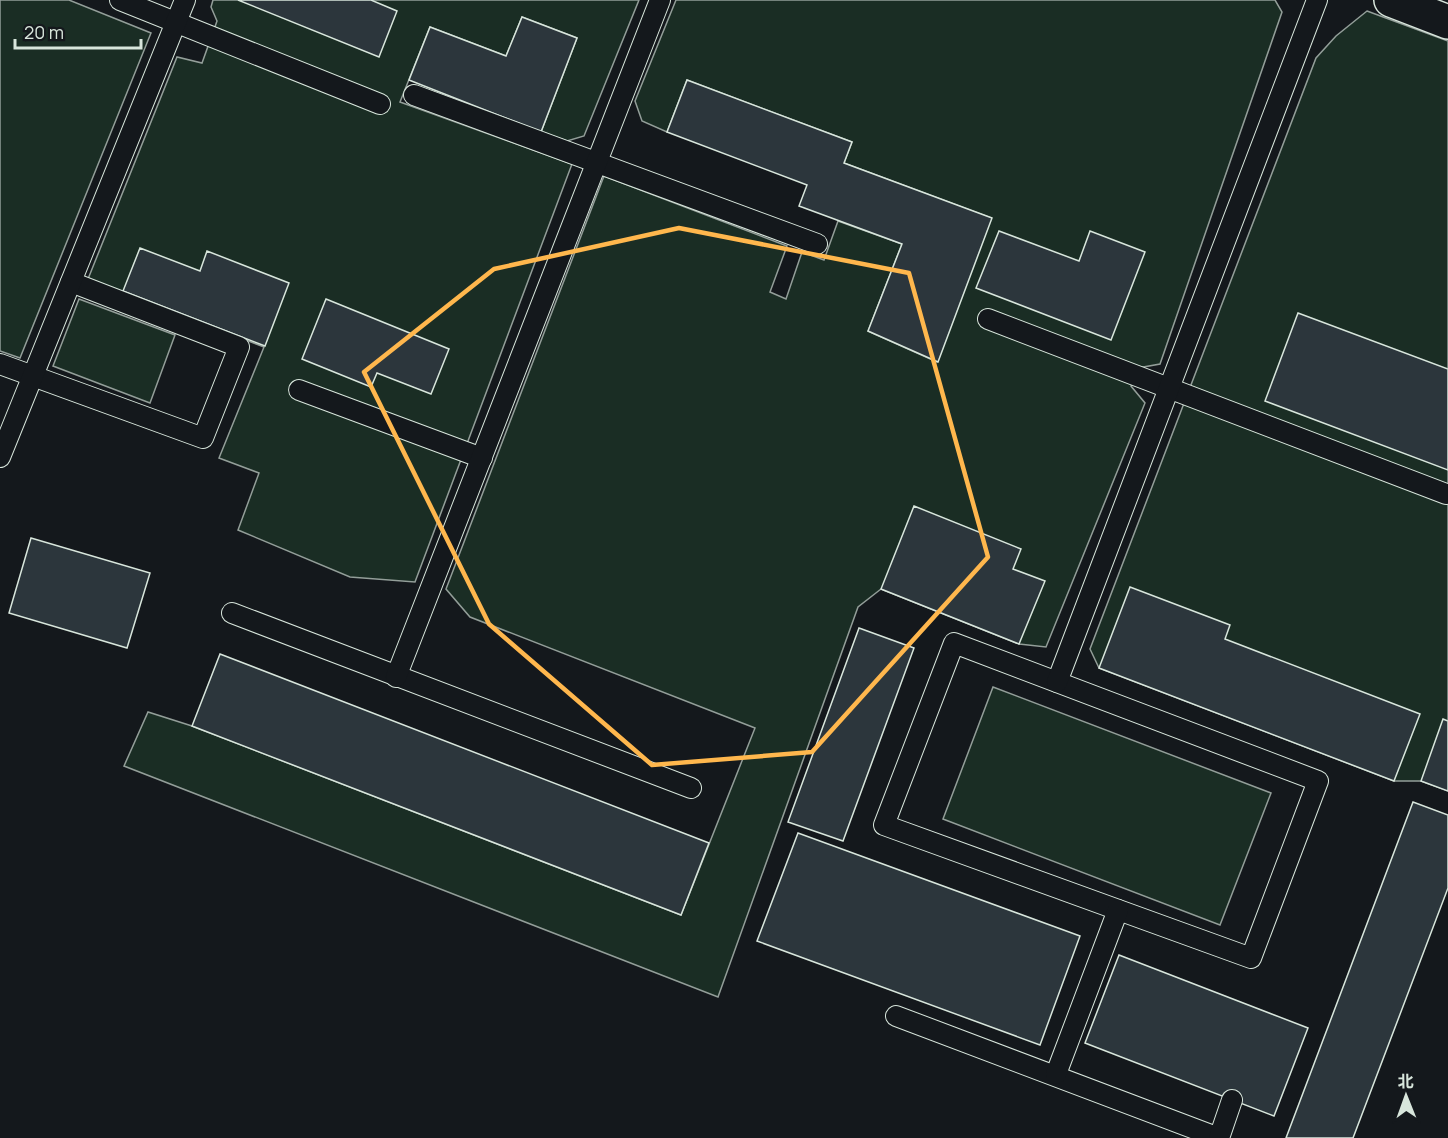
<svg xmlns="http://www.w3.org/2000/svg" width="1448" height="1138" font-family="Manrope,'Noto Sans SC',sans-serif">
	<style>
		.green { fill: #1a2d24; stroke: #939e99; stroke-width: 1.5 }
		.building { fill: #2c363c; stroke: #d8e6dc; stroke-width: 1.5 }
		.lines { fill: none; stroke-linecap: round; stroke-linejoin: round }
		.service-casing { stroke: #d8e6dc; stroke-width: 22 }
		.tertiary-casing { stroke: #d8e6dc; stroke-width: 36 }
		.service { stroke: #14181c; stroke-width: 20 }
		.tertiary { stroke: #14181c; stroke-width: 33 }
		.marked { fill: none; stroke: #ffb74d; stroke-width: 4.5; stroke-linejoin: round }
	</style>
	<rect width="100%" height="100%" fill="#14181c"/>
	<!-- green -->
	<g class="green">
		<path d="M0,0H69L151,33L20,358L0,351Z"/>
		<path d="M213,0H639L584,136L567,141L541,132L577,38L522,17L506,56L430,27L400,102L572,164L415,582L350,577L238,530L259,473L219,458L264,347L88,279L177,57L202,63L217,21L211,7Z"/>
		<path d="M676,0H1275L1282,12L1160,364L1138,368L1131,386L1145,403L1046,647L1019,644L881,589L858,607L718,997L124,766L148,712L192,726L681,915L755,728L470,617L446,589L604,176L787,246L770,292L786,299L802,252L824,260L838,221L902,244L868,331L937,362L991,218L844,163L852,142L687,80L667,132L642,121L635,101Z"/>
		<path d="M1367,11L1448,41V791L1421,781H1394L1099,668L1090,649L1316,58L1336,36Z"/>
		<path d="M79,299L175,335L150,403L53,366Z"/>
		<path d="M993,687L1271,793L1220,925L943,819Z"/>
	</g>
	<!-- building -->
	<g class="building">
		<path d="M238,0H371L397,11L379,57Z"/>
		<path d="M522,17L577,38L541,132L409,80L430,27L506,56Z"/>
		<path d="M687,80L852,142L844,163L992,218L938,362L868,331L902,244L799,206L807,185L667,132Z"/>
		<path d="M999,231L1079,261L1090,231L1145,252L1111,340L976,288Z"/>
		<path d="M140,248L200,271L207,251L289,283L265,346L123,291Z"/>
		<path d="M326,299L449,349L431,394L377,373L371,387L302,359Z"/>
		<path d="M1298,313L1448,369V470L1265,401Z"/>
		<path d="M914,506L1021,549L1013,569L1045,581L1019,644L881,589Z"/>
		<path d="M31,538L150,573L127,648L9,613Z"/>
		<path d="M1130,587L1230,625L1225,639L1420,714L1394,781L1099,668Z"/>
		<path d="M859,628L914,648L843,841L788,822Z"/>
		<path d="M220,654L709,843L681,915L192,726Z"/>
		<path d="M1443,719L1448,721V791L1421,781Z"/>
		<path d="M1413,802L1448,815V888L1353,1138H1286Z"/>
		<path d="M798,833L1080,936L1040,1045L757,941Z"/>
		<path d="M1119,955L1308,1028L1274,1116L1085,1043Z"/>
	</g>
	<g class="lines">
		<!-- service casing -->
		<g class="service-casing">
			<g id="service">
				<path d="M120,0L380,104"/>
				<path d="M414,95L817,244"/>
				<path d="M988,319L1446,494"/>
				<path d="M0,364L203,438L239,347L71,282"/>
				<path d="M299,390L482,458"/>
				<path d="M0,457L185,0"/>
				<path d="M232,613L691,788"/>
				<path d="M954,643L1318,781L1251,958L884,825Z"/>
				<path d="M396,677L660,0"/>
				<path d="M1057,682L1317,0"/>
				<path d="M896,1016L1219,1138"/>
				<path d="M1056,1074L1118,910"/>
				<path d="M1219,1138L1232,1100"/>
			</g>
		</g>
		<!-- tertiary casing -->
		<g class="tertiary-casing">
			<path id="tertiary" d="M1391,0L1448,22"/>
		</g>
		<!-- service -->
		<use href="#service" class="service"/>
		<!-- tertiary -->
		<use href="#tertiary" class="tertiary"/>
	</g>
	<!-- marked area -->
	<path class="marked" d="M679,228L909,273L988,557L812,752L652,765L489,624L364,372L494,269Z"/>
	<!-- north arrow -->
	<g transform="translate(1406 1096) rotate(359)" stroke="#14181c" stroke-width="4.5" paint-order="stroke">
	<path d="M0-4.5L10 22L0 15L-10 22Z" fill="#d8e6dc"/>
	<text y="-9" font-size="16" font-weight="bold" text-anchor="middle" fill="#d8e6dc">北</text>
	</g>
	<!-- scale -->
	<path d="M15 39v9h126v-9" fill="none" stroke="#d8e6dc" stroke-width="3"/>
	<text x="24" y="39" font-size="18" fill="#d8e6dc" stroke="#14181c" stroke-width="4.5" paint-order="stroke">20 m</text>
</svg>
